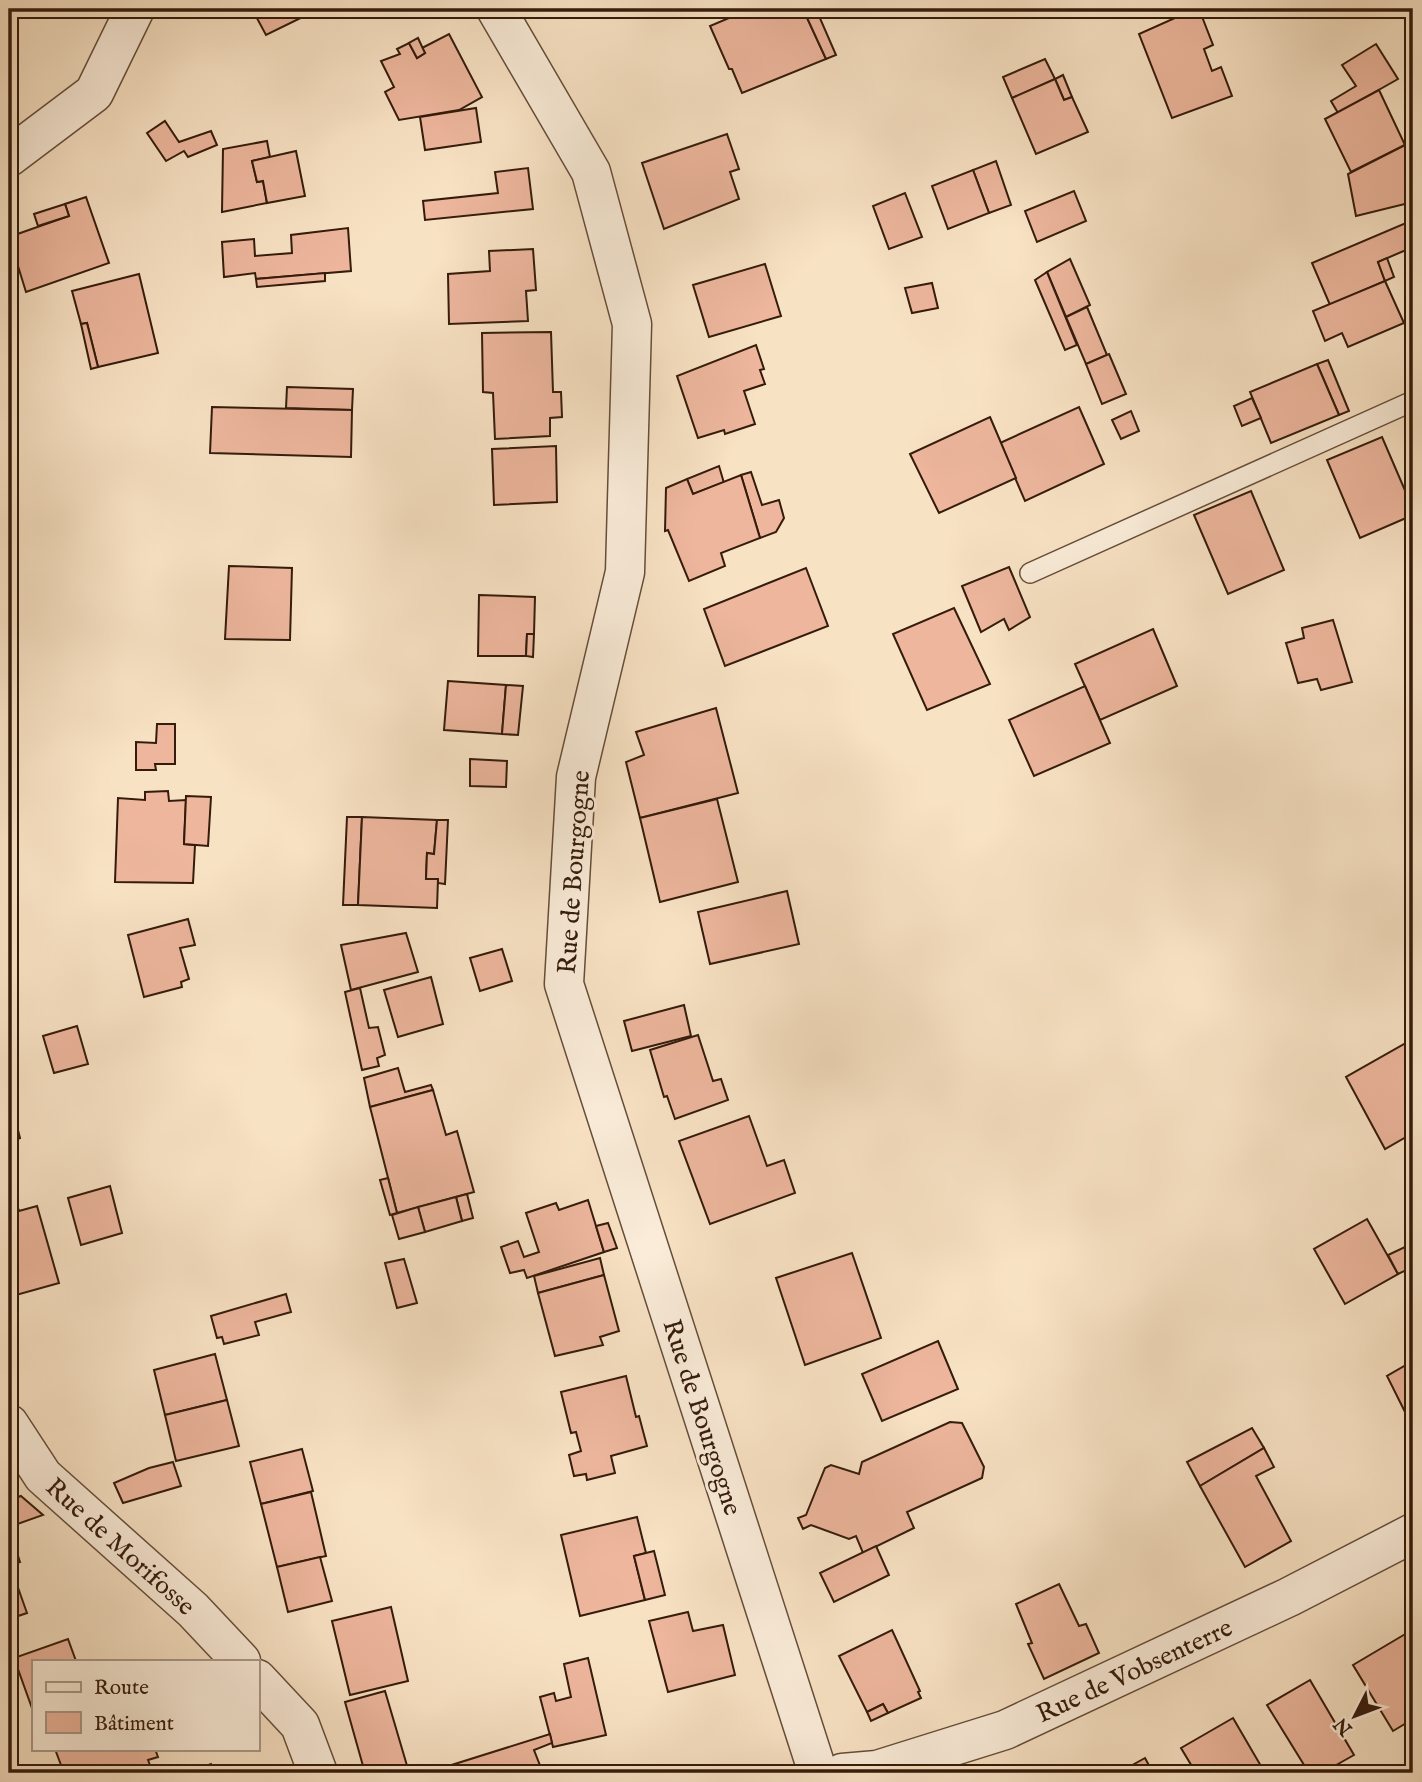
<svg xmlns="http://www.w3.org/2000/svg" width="1422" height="1782" font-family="'IM FELL English',serif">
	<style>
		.building { fill: #edb69d; stroke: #341b0b; stroke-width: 2 }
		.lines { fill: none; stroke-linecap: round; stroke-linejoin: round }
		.lane-casing { stroke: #654d39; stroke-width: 22 }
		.street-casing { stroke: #654d39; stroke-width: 41 }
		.lane { stroke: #faecd9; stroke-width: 19 }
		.street { stroke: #faecd9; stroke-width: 38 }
		.labels { text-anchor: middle; stroke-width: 6; stroke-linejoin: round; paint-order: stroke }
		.street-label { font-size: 26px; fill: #341b0b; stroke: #faecd9 }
	</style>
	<rect width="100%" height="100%" fill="#f8e2c4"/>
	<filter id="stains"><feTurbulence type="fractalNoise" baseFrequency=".00286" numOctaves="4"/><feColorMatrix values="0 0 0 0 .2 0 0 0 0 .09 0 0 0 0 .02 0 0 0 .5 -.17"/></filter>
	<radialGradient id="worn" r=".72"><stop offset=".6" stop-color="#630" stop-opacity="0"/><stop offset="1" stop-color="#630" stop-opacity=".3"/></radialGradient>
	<!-- building -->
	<g class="building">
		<path d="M252,9H319L266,35Z"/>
		<path d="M750,9H803L826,59L742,93L732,69H729L710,26Z"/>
		<path d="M803,9H816L836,55L826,59Z"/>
		<path d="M1195,9H1199L1213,45L1204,49L1212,71L1221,67L1232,96L1172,118L1139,34Z"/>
		<path d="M449,34L482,97L459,110L399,120L385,92L394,87L381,61L400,54L397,49L409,43L417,58L425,53L422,48Z"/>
		<path d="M418,38L425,53L417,58L409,43Z"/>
		<path d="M1376,44L1398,79L1338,113L1331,101L1356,86L1342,65Z"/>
		<path d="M1045,59L1055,79L1012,98L1003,77Z"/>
		<path d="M1063,75L1072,97L1064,100L1055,79Z"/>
		<path d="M1055,79L1064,100L1072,97L1088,132L1036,154L1012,98Z"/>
		<path d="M1379,90L1405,145L1351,172L1325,119Z"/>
		<path d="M476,108L481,142L425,150L420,117Z"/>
		<path d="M165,121L179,142L211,131L217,145L188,157L184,151L166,161L147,133Z"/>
		<path d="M727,134L739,169L730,172L739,199L664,229L642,163Z"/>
		<path d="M267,141L270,157L252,161L257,182L263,181L267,203L222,212L223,149Z"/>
		<path d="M1413,141V202L1356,216L1348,174Z"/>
		<path d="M296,151L305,196L267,203L263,181L257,182L252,161Z"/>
		<path d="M996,161L1011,205L989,213L973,170Z"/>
		<path d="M528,168L533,209L425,220L423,201L498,193L495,172Z"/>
		<path d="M973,170L989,213L948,229L932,186Z"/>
		<path d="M1074,191L1086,221L1037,242L1025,211Z"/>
		<path d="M905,193L922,237L889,249L873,206Z"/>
		<path d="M86,197L109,263L26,292L9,237L69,216L65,204Z"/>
		<path d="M65,204L69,216L38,226L34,214Z"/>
		<path d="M1413,220V247L1378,262L1385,281L1330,305L1312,263Z"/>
		<path d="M348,228L351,271L256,279L255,273L224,277L222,242L254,239L255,256L292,253L291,235Z"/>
		<path d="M533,249L536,290L526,291L528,321L449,324L448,274L490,271L489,251Z"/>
		<path d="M1387,258L1394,277L1385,281L1378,262Z"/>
		<path d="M1070,259L1090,305L1066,317L1047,272Z"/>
		<path d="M765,264L781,316L709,337L693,285Z"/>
		<path d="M1047,272L1077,345L1065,350L1035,280Z"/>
		<path d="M325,273V281L257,287L256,279Z"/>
		<path d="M139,274L158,353L98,367L87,323L81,324L72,291Z"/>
		<path d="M1385,281L1404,323L1348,347L1342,333L1325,341L1313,311Z"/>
		<path d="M932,283L938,308L912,313L905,288Z"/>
		<path d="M1087,307L1107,355L1086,364L1066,317Z"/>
		<path d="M87,323L98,367L91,369L81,324Z"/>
		<path d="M551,332L553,392H561L562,417L550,418V436L495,439L493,393L483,392L482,333Z"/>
		<path d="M756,345L764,369L760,370L765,384L744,391L755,424L725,434L724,430L698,438L677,376Z"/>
		<path d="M1109,354L1126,394L1102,404L1086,364Z"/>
		<path d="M1328,360L1349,411L1339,415L1317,364Z"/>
		<path d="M1317,364L1339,415L1271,443L1250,392Z"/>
		<path d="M287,387L353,389L352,410L286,408Z"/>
		<path d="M1252,398L1261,418L1242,426L1234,406Z"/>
		<path d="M212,407L352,410L351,457L210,453Z"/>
		<path d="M1079,407L1104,464L1025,501L1000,443Z"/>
		<path d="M1131,411L1139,431L1121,439L1112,420Z"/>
		<path d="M990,417L1016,478L939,513L910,454Z"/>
		<path d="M1382,437L1413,509V515L1360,538L1327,460Z"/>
		<path d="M556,446L557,502L494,505L492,449Z"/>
		<path d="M719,466L724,483L693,494L687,479Z"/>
		<path d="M751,472L762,505L779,500L784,518L776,532L760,538L741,475Z"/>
		<path d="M741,475L760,538L721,553L725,566L689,581L668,530L665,531L666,488L687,479L693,494Z"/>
		<path d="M1251,491L1284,570L1228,594L1194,515Z"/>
		<path d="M229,566L292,568L290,640L225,639Z"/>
		<path d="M1009,567L1030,617L1009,630L1004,619L981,632L962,586Z"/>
		<path d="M806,568L828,626L725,666L704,609Z"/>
		<path d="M479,595L535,597L534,634H527L526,656H478Z"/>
		<path d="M954,608L990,684L927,710L893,634Z"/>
		<path d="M1333,620L1352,682L1321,690L1317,679L1298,683L1286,643L1304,638L1302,628Z"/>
		<path d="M1153,629L1177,686L1100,720L1075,664Z"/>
		<path d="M527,634H534L533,657L526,656Z"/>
		<path d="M448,681L506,685L502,734L444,730Z"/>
		<path d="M506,685L523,686L518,735L502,734Z"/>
		<path d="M1085,686L1110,743L1034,776L1009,720Z"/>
		<path d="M716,708L738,793L640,818L626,762L644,755L636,732Z"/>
		<path d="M157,724H175V764H155L156,770H136V742L156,743Z"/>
		<path d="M470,759L507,761L506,787L470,786Z"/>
		<path d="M168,791L169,801L186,800L184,844L195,845L193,883L115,882L118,798L145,800V792Z"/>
		<path d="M186,796L211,797L208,846L184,844Z"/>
		<path d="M717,799L738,882L660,902L640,818Z"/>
		<path d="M347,817H362L358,905H343Z"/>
		<path d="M362,817L437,820L434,854L427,853L426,879H438L437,908L358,905Z"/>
		<path d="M437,820H448L445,884L438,883V879H426L427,853L434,854Z"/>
		<path d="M787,891L799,944L710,964L698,912Z"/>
		<path d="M188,919L195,945L180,948L189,979L181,982L182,987L144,997L128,935Z"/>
		<path d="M406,933L418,972L351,990L341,945Z"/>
		<path d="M502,949L512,981L480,991L470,958Z"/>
		<path d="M431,977L443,1024L398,1037L384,990Z"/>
		<path d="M360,988L369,1028L378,1027L385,1055L377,1058L379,1066L362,1070L345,992Z"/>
		<path d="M684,1005L691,1036L632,1051L624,1021Z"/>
		<path d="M77,1026L88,1064L54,1073L43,1036Z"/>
		<path d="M698,1035L713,1081L721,1079L728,1100L675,1119L667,1096L664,1097L650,1050Z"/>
		<path d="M1413,1039V1133L1385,1149L1346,1077Z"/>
		<path d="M398,1068L405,1092L431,1085L433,1090L370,1107L364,1078Z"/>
		<path d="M433,1090L446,1135L457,1131L474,1192L397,1213L370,1107Z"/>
		<path d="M11,1102L20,1138L9,1142V1103Z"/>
		<path d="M749,1116L767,1166L784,1160L795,1193L710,1224L679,1141Z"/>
		<path d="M388,1178L397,1213L390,1215L380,1180Z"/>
		<path d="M110,1186L122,1233L81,1245L68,1198Z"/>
		<path d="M467,1194L473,1218L462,1221L456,1197Z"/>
		<path d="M456,1197L462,1221L425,1232L418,1207Z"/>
		<path d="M588,1200L604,1252L527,1278L524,1270L510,1273L501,1247L518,1241L524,1257L539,1252L526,1213L556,1203L559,1210Z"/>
		<path d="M16,1202L19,1211L37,1206L59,1283L9,1297V1204Z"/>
		<path d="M418,1207L425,1232L399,1239L392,1215Z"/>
		<path d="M1367,1219L1398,1274L1345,1304L1314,1249Z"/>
		<path d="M608,1223L617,1248L604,1252L596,1226Z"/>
		<path d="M1407,1246L1413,1258V1267L1398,1274L1388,1255Z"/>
		<path d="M852,1253L881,1338L805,1365L776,1278Z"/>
		<path d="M600,1258L604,1275L538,1293L534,1276Z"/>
		<path d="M404,1259L417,1303L397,1308L385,1263Z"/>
		<path d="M604,1275L619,1331L600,1337L603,1345L555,1356L538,1293Z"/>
		<path d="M286,1294L291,1312L255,1322L259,1335L224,1344L222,1337L217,1338L211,1316Z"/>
		<path d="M938,1341L958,1389L882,1421L862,1374Z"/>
		<path d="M215,1354L227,1400L165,1415L154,1370Z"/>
		<path d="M1413,1361V1428L1387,1376Z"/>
		<path d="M626,1376L636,1417L639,1416L647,1446L611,1456L615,1473L587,1480L586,1474L574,1476L569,1455L581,1451L576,1432L571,1433L561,1392Z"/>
		<path d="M227,1400L239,1446L176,1461L165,1415Z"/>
		<path d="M950,1422L962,1423L984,1467L982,1478L907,1512L914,1528L863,1553L856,1536L849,1539L811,1525L803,1529L798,1518L806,1515L825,1468L831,1465L859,1474L862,1462Z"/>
		<path d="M1252,1428L1264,1448L1200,1486L1187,1462Z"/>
		<path d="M1264,1448L1274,1467L1256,1476L1291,1541L1245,1567L1200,1486Z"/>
		<path d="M302,1449L313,1491L261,1504L250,1462Z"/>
		<path d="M173,1462L181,1486L123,1503L114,1483L149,1468Z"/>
		<path d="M311,1492L326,1556L277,1567L261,1504Z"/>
		<path d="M21,1496L43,1515L9,1527V1500Z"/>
		<path d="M637,1517L646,1553L634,1556L645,1600L580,1616L561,1535Z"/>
		<path d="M14,1543L20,1562L10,1565L27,1613L9,1619V1545Z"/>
		<path d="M876,1546L889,1575L834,1602L820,1573Z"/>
		<path d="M654,1551L665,1595L645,1600L634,1556Z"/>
		<path d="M320,1557L332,1601L288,1612L277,1567Z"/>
		<path d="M1059,1584L1079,1626L1086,1624L1099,1653L1044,1679L1028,1644L1032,1643L1016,1604Z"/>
		<path d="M391,1607L408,1681L350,1695L332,1621Z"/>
		<path d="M688,1612L693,1631L723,1625L735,1675L668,1692L649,1621Z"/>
		<path d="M892,1630L920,1691L918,1692L921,1698L888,1713L883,1704L867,1712L839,1656Z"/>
		<path d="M1407,1633L1413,1643V1719L1393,1731L1353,1665Z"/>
		<path d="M68,1639L76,1661H33V1711L14,1658Z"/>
		<path d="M588,1658L606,1735L553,1747L540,1697L554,1693L556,1701L571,1697L564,1664Z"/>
		<path d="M1310,1680L1354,1755L1322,1773H1309L1267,1705Z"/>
		<path d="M385,1691L408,1769L395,1773H365L345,1702Z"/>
		<path d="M883,1704L888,1713L871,1721L867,1712Z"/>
		<path d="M1233,1718L1265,1773H1196L1181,1748Z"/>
		<path d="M550,1734L552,1743L534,1750L541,1768L523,1773H426Z"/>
		<path d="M55,1749H155L158,1757L148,1760L153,1773H64Z"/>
		<path d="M1145,1758L1153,1773H1118Z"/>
		<path d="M211,1764L214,1773H186Z"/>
	</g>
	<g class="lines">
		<!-- lane casing -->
		<g class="lane-casing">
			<path id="lane" d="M1030,573L1413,401"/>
		</g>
		<!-- street casing -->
		<g class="street-casing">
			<g id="street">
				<path d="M496,9L591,172L632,324L625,572L576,777L564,984L818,1773"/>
				<path d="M9,157L94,93L135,9"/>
				<path d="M9,1424L43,1476L193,1610L241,1661"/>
				<path d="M257,1679L300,1725L318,1773"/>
				<path d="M842,1773L877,1770L1005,1730L1289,1597L1413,1533"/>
			</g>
		</g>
		<!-- lane -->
		<use href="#lane" class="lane"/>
		<!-- street -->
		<use href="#street" class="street"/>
	</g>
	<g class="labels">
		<!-- street labels -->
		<g class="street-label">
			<text transform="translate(573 872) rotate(-86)" y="9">Rue de Bourgogne</text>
			<text transform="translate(703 1417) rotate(72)" y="9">Rue de Bourgogne</text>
			<text transform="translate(121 1546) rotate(42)" y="9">Rue de Morifosse</text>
			<text transform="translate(1134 1670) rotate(-25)" y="9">Rue de Vobsenterre</text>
		</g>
	</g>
	<!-- margin -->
	<rect width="1422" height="1782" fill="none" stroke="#f8e2c4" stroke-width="35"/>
	<rect x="10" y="10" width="1401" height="1761" fill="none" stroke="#341b0b" stroke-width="3.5"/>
	<rect x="18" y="18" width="1387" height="1747" fill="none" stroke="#341b0b" stroke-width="2"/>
	<!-- legend -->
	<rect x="32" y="1660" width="228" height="91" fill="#faecd9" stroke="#ab9887" stroke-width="2"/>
	<rect x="46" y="1682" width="35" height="10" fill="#faecd9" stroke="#ab9887" stroke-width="2"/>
	<text x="94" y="1694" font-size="21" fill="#341b0b">Route</text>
	<rect x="46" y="1712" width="35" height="21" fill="#edb69d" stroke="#ab9887" stroke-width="2"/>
	<text x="94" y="1730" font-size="21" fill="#341b0b">Bâtiment</text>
	<!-- north arrow -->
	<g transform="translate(1355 1716) rotate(228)" stroke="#faecd9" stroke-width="5" paint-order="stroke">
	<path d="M0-5L12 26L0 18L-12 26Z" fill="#341b0b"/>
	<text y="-10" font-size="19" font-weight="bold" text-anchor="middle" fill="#341b0b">N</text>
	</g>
	<rect width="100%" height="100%" filter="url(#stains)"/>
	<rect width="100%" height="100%" fill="url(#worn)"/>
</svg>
